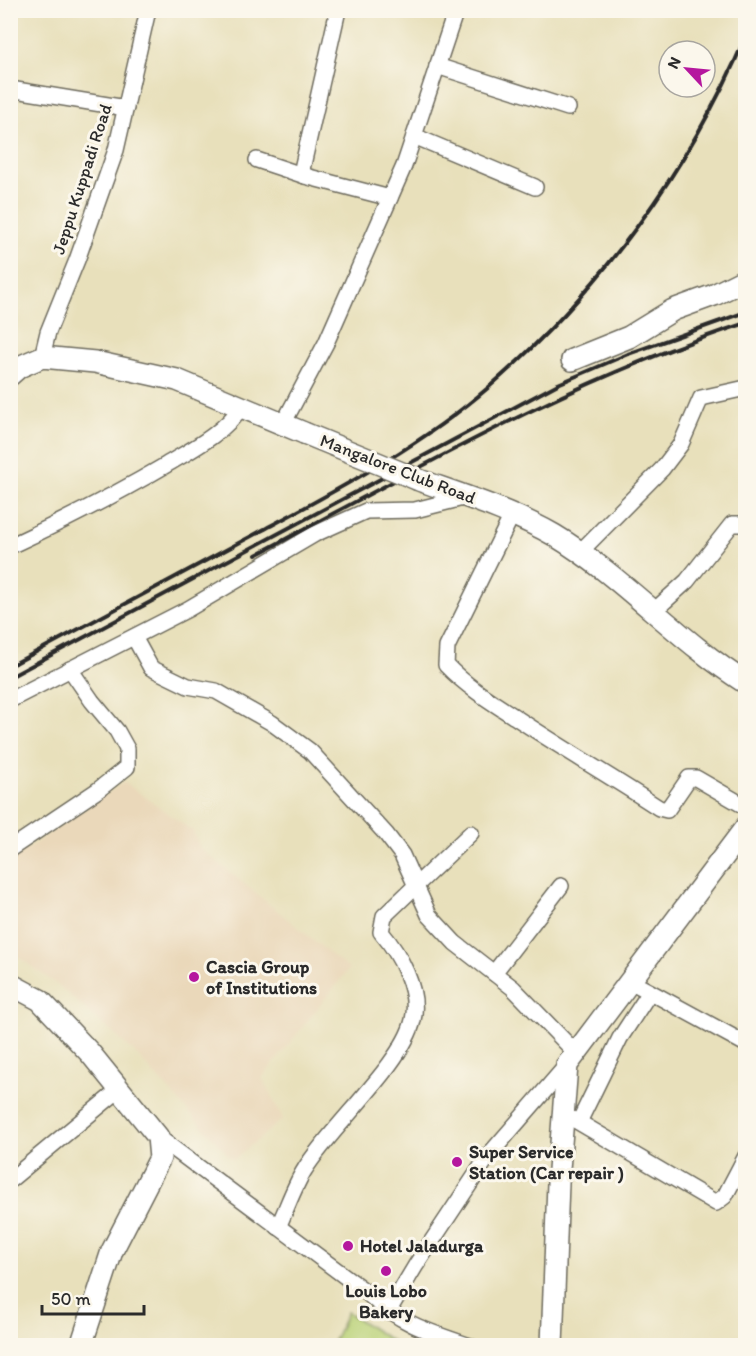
<svg xmlns="http://www.w3.org/2000/svg" width="756" height="1356" font-family="Itim,sans-serif">
	<style>
		.built { fill: #ead8ba }
		.park { fill: #b9d176; stroke: #727e50; stroke-width: 1.5 }
		.lines { fill: none; stroke-linecap: round; stroke-linejoin: round }
		.street-casing { stroke: #6d6a5d; stroke-width: 18 }
		.secondary-casing { stroke: #6d6a5d; stroke-width: 24 }
		.street { stroke: #fff; stroke-width: 15 }
		.secondary { stroke: #fff; stroke-width: 21 }
		.rail { stroke: #2b2b2b; stroke-width: 4 }
		.secondary-bridge-casing { stroke: #6d6a5d; stroke-width: 24; stroke-linecap: butt }
		.secondary-bridge { stroke: #fff; stroke-width: 21 }
		.poi-dot { fill: #b5179e; stroke: #fbf7ec; stroke-width: 2 }
		.labels { text-anchor: middle; stroke-width: 6; stroke-linejoin: round; paint-order: stroke }
		.street-label { font-size: 18px; fill: #2b2b2b; stroke: #fbf7ec }
		.poi-label { font-size: 18px; font-weight: bold; fill: #2b2b2b; stroke: #fbf7ec; text-anchor: start }
	</style>
	<rect width="100%" height="100%" fill="#fbf7ec"/>
	<filter id="ink" filterUnits="userSpaceOnUse"><feTurbulence type="fractalNoise" baseFrequency=".0167" numOctaves="2"/><feDisplacementMap in="SourceGraphic" scale="12" xChannelSelector="R" yChannelSelector="G"/><feConvolveMatrix kernelMatrix="1 2 1 2 8 2 1 2 1" color-interpolation-filters="sRGB"/></filter>
	<filter id="wash" filterUnits="userSpaceOnUse"><feTurbulence type="fractalNoise" baseFrequency=".008" numOctaves="4" result="noise"/><feDisplacementMap in="SourceGraphic" scale="24" xChannelSelector="R" yChannelSelector="G"/><feGaussianBlur stdDeviation="1.35" result="paint"/><feColorMatrix in="noise" values="0 0 0 0 0 0 0 0 0 0 0 0 0 0 0 0 0 1.4 0 .05"/><feComposite in="paint" operator="in"/></filter>
	<g filter="url(#wash)">
		<rect width="100%" height="100%" fill="#e8e0bb"/>
		<!-- built -->
		<path class="built" d="M124,782L193,831L200,848L349,969L262,1078L283,1119L233,1160L133,1051L59,986L11,952V860Z"/>
		<!-- park -->
		<path class="park" d="M347,1312L398,1345H332Z"/>
	</g>
	<g filter="url(#ink)">
		<g class="lines">
			<!-- street casing -->
			<g class="street-casing">
				<g id="street">
					<path d="M338,10L302,169L305,176L390,198"/>
					<path d="M437,66L568,108"/>
					<path d="M10,89L126,108"/>
					<path d="M414,136L535,187"/>
					<path d="M257,160L305,176"/>
					<path d="M42,357L48,332L77,260L116,150L148,10"/>
					<path d="M283,424L326,343L404,166L456,10"/>
					<path d="M512,515L447,647L446,665C466,686 490,701 515,717C563,749 612,777 659,808L667,810L689,778H696L746,807"/>
					<path d="M10,546C64,521 115,495 166,465C194,448 224,433 242,406"/>
					<path d="M579,553L662,469L681,444L701,398L746,388"/>
					<path d="M654,611L687,581L732,524H746"/>
					<path d="M134,637L151,668L188,686L216,691L272,723L310,751L386,834L402,855L429,915L455,943L513,988L576,1053"/>
					<path d="M10,700L188,609L315,534L366,511L415,510L467,497"/>
					<path d="M10,849L98,790L127,767V749L117,731L92,701L70,669"/>
					<path d="M494,973L561,886"/>
					<path d="M630,981L746,1044"/>
					<path d="M563,1116L575,1120L716,1203L725,1196L746,1156"/>
					<path d="M579,1122L620,1038L650,992"/>
					<path d="M158,1137L366,1292C399,1323 428,1332 470,1346"/>
					<path d="M10,1180L120,1089"/>
					<path d="M278,1227C287,1208 294,1186 305,1169C330,1128 404,1062 413,1020C420,990 399,953 381,932L384,916L471,833"/>
					<path d="M388,1312L416,1265L489,1155L567,1065"/>
				</g>
			</g>
			<!-- secondary casing -->
			<g class="secondary-casing">
				<g id="secondary">
					<path d="M572,360L629,337L673,310L714,295L746,279"/>
					<path d="M10,375L19,367L42,357L95,362L177,380L304,433"/>
					<path d="M419,480C464,496 512,511 554,535C624,577 677,640 746,683"/>
					<path d="M10,984L40,1000L90,1053L158,1137L160,1158L112,1251L81,1346"/>
					<path d="M552,1346L558,1183L567,1065L746,827"/>
				</g>
			</g>
			<!-- street -->
			<use href="#street" class="street"/>
			<!-- secondary -->
			<use href="#secondary" class="secondary"/>
			<!-- rail -->
			<g class="rail">
				<path d="M256,555C416,470 572,379 746,323"/>
				<path d="M10,666C94,621 178,576 261,531C339,489 421,446 489,387C599,292 689,170 746,36"/>
				<path d="M10,677L558,384L628,354L746,312"/>
			</g>
			<!-- secondary-bridge casing -->
			<g class="secondary-bridge-casing">
				<path id="secondary-bridge" d="M304,433L419,480"/>
			</g>
			<!-- secondary-bridge -->
			<use href="#secondary-bridge" class="secondary-bridge"/>
		</g>
	</g>
	<!-- markers -->
	<g class="poi-dot">
		<circle cx="194" cy="977" r="6"/>
		<circle cx="457" cy="1162" r="6"/>
		<circle cx="348" cy="1246" r="6"/>
		<circle cx="386" cy="1271" r="6"/>
	</g>
	<g class="labels">
		<!-- street labels -->
		<g class="street-label">
			<text transform="translate(82 179) rotate(-72)" y="6">Jeppu Kuppadi Road</text>
			<text transform="translate(398 469) rotate(21)" y="6">Mangalore Club Road</text>
		</g>
		<!-- poi labels -->
		<g class="poi-label">
			<text x="206" y="973">Cascia Group<tspan x="206" dy="21">of Institutions</tspan></text>
			<text x="469" y="1158">Super Service<tspan x="469" dy="21">Station (Car repair )</tspan></text>
			<text x="360" y="1252">Hotel Jaladurga</text>
			<text x="386" y="1297" text-anchor="middle">Louis Lobo<tspan x="386" dy="21">Bakery</tspan></text>
		</g>
	</g>
	<!-- margin -->
	<rect width="756" height="1356" fill="none" stroke="#fbf7ec" stroke-width="36"/>
	<!-- north arrow -->
	<g transform="translate(687 69) rotate(296)"><circle r="28" fill="#fbf7ec" stroke="#a8a59f" stroke-width="1.5"/>
	<path d="M0-4.5L10 22L0 15L-10 22Z" fill="#b5179e"/>
	<text y="-9" font-size="16" font-weight="bold" text-anchor="middle" fill="#2b2b2b">N</text>
	</g>
	<!-- scale -->
	<path d="M42 1305v9h102v-9" fill="none" stroke="#2b2b2b" stroke-width="3"/>
	<text x="51" y="1305" font-size="18" fill="#2b2b2b" stroke="#fbf7ec" stroke-width="4.5" paint-order="stroke">50 m</text>
</svg>
